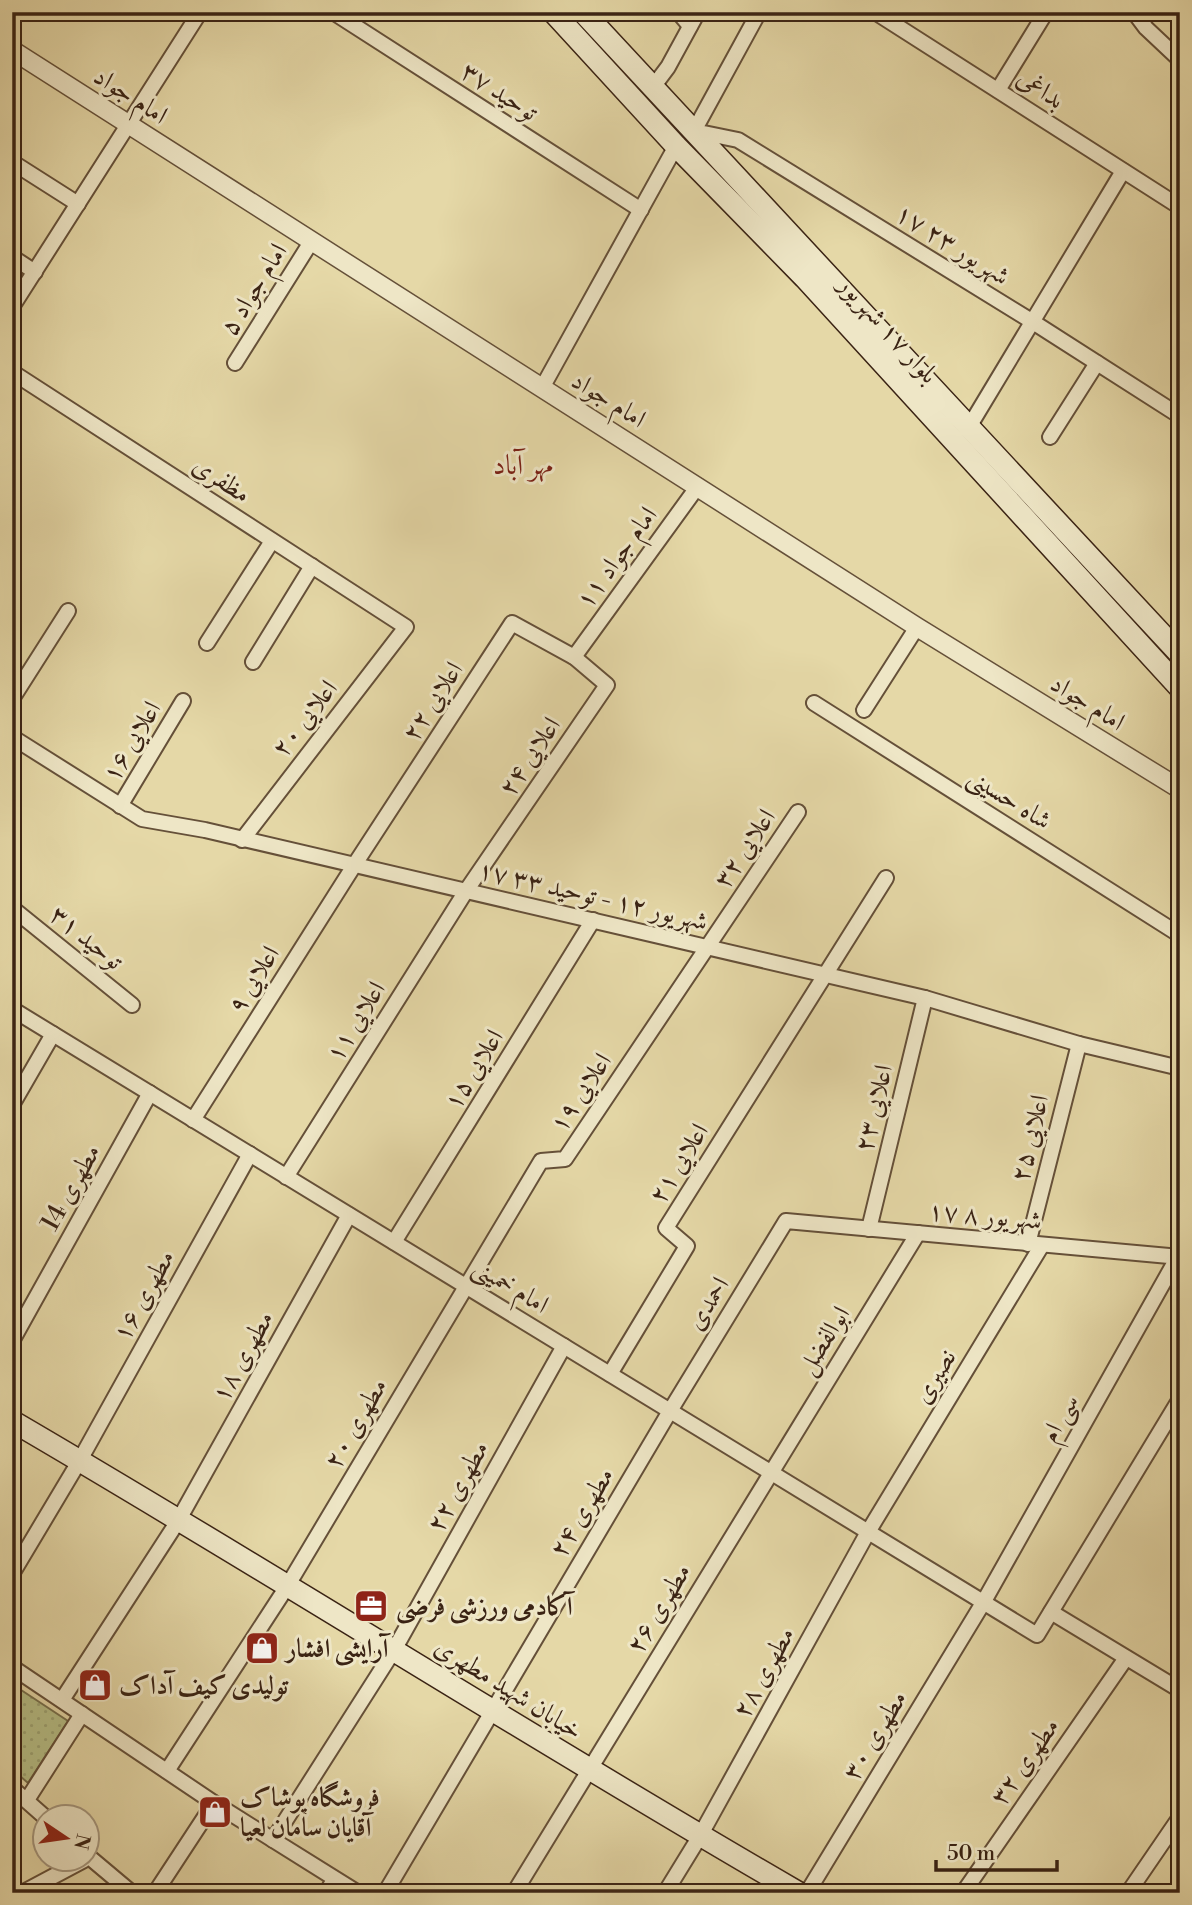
<svg xmlns="http://www.w3.org/2000/svg" width="1192" height="1905" font-family="'Libre Bodoni',Amiri,serif">
	<style>
		.park { fill: url(#park-dots); stroke: #78704d; stroke-width: 2 }
		.lines { fill: none; stroke-linecap: round; stroke-linejoin: round }
		.minor-casing { stroke: #655039; stroke-width: 18 }
		.tertiary-casing { stroke: #655039; stroke-width: 21 }
		.secondary-casing { stroke: #3a2314; stroke-width: 24 }
		.minor { stroke: #eee6c6; stroke-width: 14 }
		.tertiary { stroke: #eee6c6; stroke-width: 18 }
		.secondary { stroke: #eee6c6; stroke-width: 21 }
		.labels { text-anchor: middle; stroke-width: 6; stroke-linejoin: round; paint-order: stroke }
		.street-label { font-size: 26px; fill: #3a2314; stroke: #eee6c6 }
		.poi-label { font-size: 26px; font-weight: bold; fill: #3a2314; stroke: #eee6c6; text-anchor: start }
		.neighbourhood-label { font-size: 28px; fill: #7a1f14; stroke: #eee6c6 }
	</style>
	<defs>
		<pattern id="park-dots" width="8" height="8" patternUnits="userSpaceOnUse" patternTransform="scale(1.75)"><rect width="8" height="8" fill="#b6be86"/><path d="M2 2h.1M6 6h.1" fill="none" stroke="#9da373" stroke-width="1.8" stroke-linecap="round"/></pattern>
	</defs>
	<rect width="100%" height="100%" fill="#e5d8a7"/>
	<filter id="stains"><feTurbulence type="fractalNoise" baseFrequency=".00286" numOctaves="4"/><feColorMatrix values="0 0 0 0 .2 0 0 0 0 .09 0 0 0 0 .02 0 0 0 .5 -.17"/></filter>
	<radialGradient id="worn" r=".72"><stop offset=".6" stop-color="#630" stop-opacity="0"/><stop offset="1" stop-color="#630" stop-opacity=".3"/></radialGradient>
	<!-- park -->
	<path class="park" d="M12,1684L68,1721L28,1783L12,1769Z"/>
	<g class="lines">
		<!-- minor casing -->
		<g class="minor-casing">
			<g id="minor">
				<path d="M333,12L641,210"/>
				<path d="M678,12L690,26"/>
				<path d="M759,12L694,131L738,140L1033,322L1180,416"/>
				<path d="M875,12L1180,207"/>
				<path d="M1134,12L1146,28L1180,60"/>
				<path d="M653,87L668,67L698,12"/>
				<path d="M998,90L1046,12"/>
				<path d="M12,162L78,204"/>
				<path d="M12,257L35,272"/>
				<path d="M12,307L200,12"/>
				<path d="M235,363L311,242"/>
				<path d="M12,372L406,627L242,840"/>
				<path d="M542,388L676,146"/>
				<path d="M969,427L1123,171"/>
				<path d="M1050,437L1097,363"/>
				<path d="M207,643L272,541"/>
				<path d="M574,657L698,486"/>
				<path d="M253,662L312,566"/>
				<path d="M12,699L68,611"/>
				<path d="M814,703L1180,935"/>
				<path d="M864,710L917,627"/>
				<path d="M12,737L142,819L205,830L925,998L1079,1044L1180,1068"/>
				<path d="M120,806L183,701"/>
				<path d="M12,908L132,1005"/>
				<path d="M12,1009L1037,1635L1180,1399"/>
				<path d="M12,1105L53,1034"/>
				<path d="M193,1120L355,864L512,623L574,657L607,685L466,891L286,1177"/>
				<path d="M869,1229L925,998"/>
				<path d="M394,1242L593,920"/>
				<path d="M1028,1244L1079,1044"/>
				<path d="M12,1341L150,1093"/>
				<path d="M610,1374L687,1246L666,1228L886,878"/>
				<path d="M12,1574L80,1460L250,1154"/>
				<path d="M1051,1612L1180,1690"/>
				<path d="M12,1667L214,1803L358,1893"/>
				<path d="M62,1700L178,1521L349,1215"/>
				<path d="M167,1771L288,1585L541,1161L565,1159L798,812"/>
				<path d="M12,1788L46,1818"/>
				<path d="M27,1800L82,1714"/>
				<path d="M273,1840L394,1650L564,1346"/>
				<path d="M88,1856L132,1893"/>
				<path d="M22,1893L84,1860"/>
				<path d="M155,1893L214,1803"/>
				<path d="M326,1893L334,1880"/>
				<path d="M385,1893L670,1411L786,1221L1180,1257"/>
				<path d="M514,1893L918,1233"/>
				<path d="M665,1893L700,1836L868,1532L1042,1245"/>
				<path d="M807,1893L983,1603L1180,1253"/>
				<path d="M963,1893L1126,1658"/>
				<path d="M1128,1893L1180,1817"/>
			</g>
		</g>
		<!-- tertiary casing -->
		<g class="tertiary-casing">
			<path id="tertiary" d="M12,50L917,627L1180,789"/>
		</g>
		<!-- secondary casing -->
		<g class="secondary-casing">
			<g id="secondary">
				<path d="M553,12L676,146L805,278L1180,688"/>
				<path d="M583,12L1180,654"/>
				<path d="M12,1421C276,1575 534,1740 799,1893"/>
			</g>
		</g>
		<!-- minor -->
		<use href="#minor" class="minor"/>
		<!-- tertiary -->
		<use href="#tertiary" class="tertiary"/>
		<!-- secondary -->
		<use href="#secondary" class="secondary"/>
	</g>
	<!-- icons -->
	<defs>
		<g id="office-square" transform="scale(1.75)"><rect x="-9" y="-9" width="18" height="18" rx="4" fill="#8f2418" stroke="#eee6c6"/><path d="M-6-3h4V-5.5h4V-3h4V5H-6ZM-1-4.5V-3h2v-1.5ZM-6 0V1H6V0Z" fill="#fff"/></g>
		<g id="shop-square" transform="scale(1.75)"><rect x="-9" y="-9" width="18" height="18" rx="4" fill="#8f2418" stroke="#eee6c6"/><path d="M-5-2.5h2.3a2.7 3.5 0 0 1 5.4 0H5L5.5 6h-11ZM-1.5-2.5h3a1.5 2.3 0 0 0-3 0Z" fill="#fff"/></g>
	</defs>
	<g fill-rule="evenodd">
		<use href="#office-square" x="371" y="1606"/>
		<use href="#shop-square" x="262" y="1648"/>
		<use href="#shop-square" x="95" y="1685"/>
		<use href="#shop-square" x="215" y="1812"/>
	</g>
	<g class="labels">
		<!-- street labels -->
		<g class="street-label">
			<text transform="translate(1041 88) rotate(33)" y="9">بداغی</text>
			<text transform="translate(500 91) rotate(33)" y="9">توحید ۳۷</text>
			<text transform="translate(131 95) rotate(33)" y="9">امام جواد</text>
			<text transform="translate(953 244) rotate(32)" y="9">۱۷ شهریور ۲۳</text>
			<text transform="translate(253 289) rotate(-58)" y="9">امام جواد ۵</text>
			<text transform="translate(889 329) rotate(48)" y="9">بلوار ۱۷ شهریور</text>
			<text transform="translate(609 399) rotate(32)" y="9">امام جواد</text>
			<text transform="translate(222 479) rotate(33)" y="9">مظفری</text>
			<text transform="translate(616 557) rotate(-54)" y="9">امام جواد ۱۱</text>
			<text transform="translate(432 701) rotate(-57)" y="9">اعلایی ۲۲</text>
			<text transform="translate(1088 702) rotate(32)" y="9">امام جواد</text>
			<text transform="translate(304 718) rotate(-52)" y="9">اعلایی ۲۰</text>
			<text transform="translate(131 741) rotate(-59)" y="9">اعلایی ۱۶</text>
			<text transform="translate(529 756) rotate(-56)" y="9">اعلایی ۲۴</text>
			<text transform="translate(1010 798) rotate(32)" y="9">شاه حسینی</text>
			<text transform="translate(744 848) rotate(-56)" y="9">اعلایی ۳۲</text>
			<text transform="translate(593 895) rotate(13)" y="9">۱۷ شهریور ۱۲ - توحید ۳۳</text>
			<text transform="translate(87 937) rotate(39)" y="9">توحید ۳۱</text>
			<text transform="translate(253 979) rotate(-58)" y="9">اعلایی ۹</text>
			<text transform="translate(355 1021) rotate(-58)" y="9">اعلایی ۱۱</text>
			<text transform="translate(473 1069) rotate(-58)" y="9">اعلایی ۱۵</text>
			<text transform="translate(580 1092) rotate(-56)" y="9">اعلایی ۱۹</text>
			<text transform="translate(873 1108) rotate(-76)" y="9">اعلایی ۲۳</text>
			<text transform="translate(1029 1138) rotate(-76)" y="9">اعلایی ۲۵</text>
			<text transform="translate(678 1163) rotate(-58)" y="9">اعلایی ۲۱</text>
			<text transform="translate(70 1187) rotate(-61)" y="9">مطهری 14</text>
			<text transform="translate(985 1215) rotate(5)" y="9">۱۷ شهریور ۸</text>
			<text transform="translate(511 1285) rotate(31)" y="9">امام خمینی</text>
			<text transform="translate(143 1295) rotate(-61)" y="9">مطهری ۱۶</text>
			<text transform="translate(707 1303) rotate(-58)" y="9">احمدی</text>
			<text transform="translate(823 1340) rotate(-58)" y="9">ابوالفضل</text>
			<text transform="translate(242 1356) rotate(-61)" y="9">مطهری ۱۸</text>
			<text transform="translate(934 1376) rotate(-59)" y="9">نصیری</text>
			<text transform="translate(1059 1418) rotate(-61)" y="9">سی ام</text>
			<text transform="translate(355 1423) rotate(-60)" y="9">مطهری ۲۰</text>
			<text transform="translate(457 1486) rotate(-61)" y="9">مطهری ۲۲</text>
			<text transform="translate(581 1512) rotate(-59)" y="9">مطهری ۲۴</text>
			<text transform="translate(658 1608) rotate(-59)" y="9">مطهری ۲۶</text>
			<text transform="translate(763 1672) rotate(-61)" y="9">مطهری ۲۸</text>
			<text transform="translate(509 1688) rotate(32)" y="9">خیابان شهید مطهری</text>
			<text transform="translate(874 1735) rotate(-59)" y="9">مطهری ۳۰</text>
			<text transform="translate(1024 1761) rotate(-55)" y="9">مطهری ۳۲</text>
		</g>
		<!-- poi labels -->
		<g class="poi-label">
			<text x="396" y="1615">آکادمی ورزشی فرضی</text>
			<text x="286" y="1657">آرایشی افشار</text>
			<text x="119" y="1694">تولیدی کیف آداک</text>
			<text x="240" y="1806">فروشگاه پوشاک<tspan x="240" dy="30">آقایان سامان لعیا</tspan></text>
		</g>
		<!-- neighbourhood labels -->
		<g class="neighbourhood-label">
			<text x="523" y="474">مهر آباد</text>
		</g>
	</g>
	<!-- margin -->
	<rect width="1192" height="1905" fill="none" stroke="#e5d8a7" stroke-width="42"/>
	<rect x="14" y="14" width="1164" height="1877" fill="none" stroke="#3a2314" stroke-width="3.5"/>
	<rect x="21" y="21" width="1150" height="1863" fill="none" stroke="#3a2314" stroke-width="2"/>
	<!-- north arrow -->
	<g transform="translate(66 1838) rotate(103)"><circle r="33" fill="#eee6c6" stroke="#a6987f" stroke-width="2"/>
	<path d="M0-5L12 26L0 18L-12 26Z" fill="#8f2418"/>
	<text y="-10" font-size="19" font-weight="bold" text-anchor="middle" fill="#3a2314">N</text>
	</g>
	<!-- scale -->
	<path d="M936 1860v10h121v-10" fill="none" stroke="#3a2314" stroke-width="3.5"/>
	<text x="947" y="1860" font-size="21" fill="#3a2314" stroke="#eee6c6" stroke-width="5" paint-order="stroke">50 m</text>
	<rect width="100%" height="100%" filter="url(#stains)"/>
	<rect width="100%" height="100%" fill="url(#worn)"/>
</svg>
